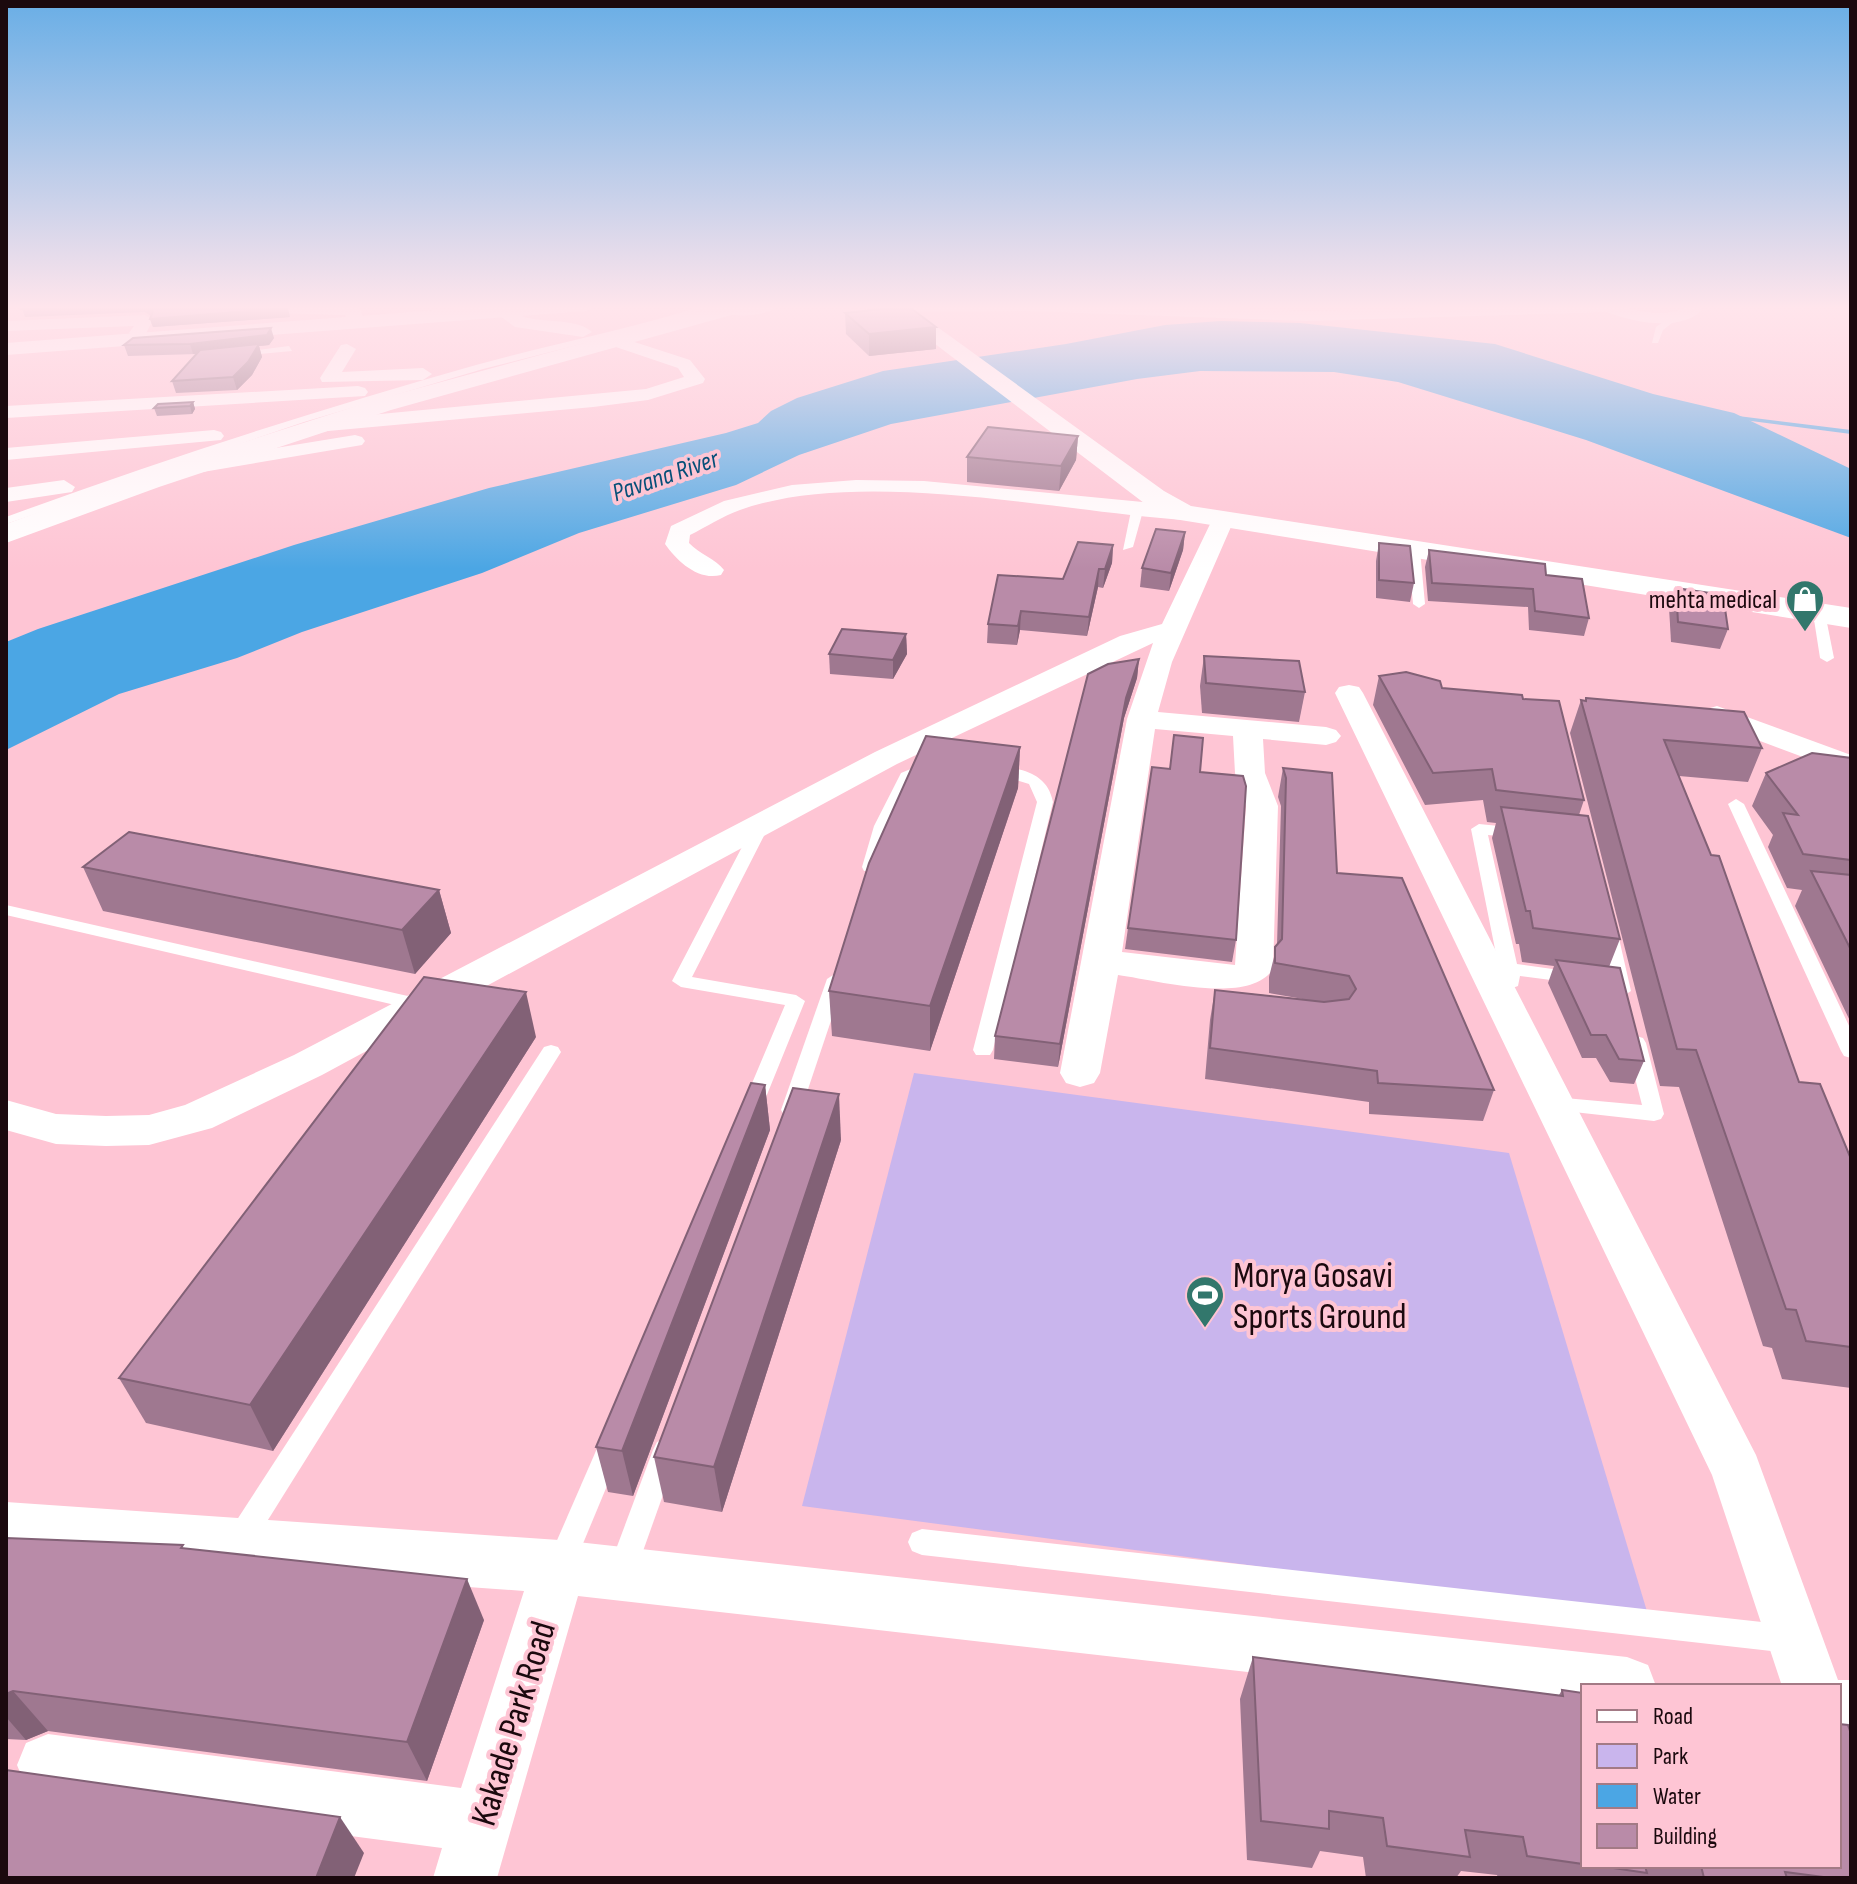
<svg xmlns="http://www.w3.org/2000/svg" width="1857" height="1884" font-family="'Sofia Sans Condensed',sans-serif">
	<style>
		.green { fill: #c9b5ed }
		.water { fill: #4ba6e4 }
		.lines { fill: none; stroke-linecap: round; stroke-linejoin: round }
		.stream { fill: #4ba6e4; fill-rule: evenodd }
		.service { fill: #fff; fill-rule: evenodd }
		.minor { fill: #fff; fill-rule: evenodd }
		.secondary { fill: #fff; fill-rule: evenodd }
		.primary { fill: #fff; fill-rule: evenodd }
		.wall { fill: #9f7890 }
		.shaded-wall { fill: #826176 }
		.building { fill: #b98ba8; stroke: #826176; stroke-width: 2 }
		.labels { text-anchor: middle; stroke-width: 8; stroke-linejoin: round; paint-order: stroke }
		.far-water-label { font-size: 26px; font-style: italic; fill: #064f78; stroke: #fec5d4 }
		.far-poi-label { font-size: 26px; fill: #1b090e; stroke: #fec5d4; text-anchor: end }
		.near-poi-label { font-size: 36px; fill: #1b090e; stroke: #fec5d4; text-anchor: start }
		.near-street-label { font-size: 36px; fill: #1b090e; stroke: #fec5d4 }
	</style>
	<rect width="100%" height="100%" fill="#fec5d4"/>
	<!-- green -->
	<path class="green" d="M914,1073L1509,1153L1649,1618L802,1506Z"/>
	<!-- water -->
	<path class="water" d="M1221,321L1300,323L1495,344L1653,394L1734,413L1851,469V538L1586,440L1398,382L1334,372L1200,371L1137,379L891,424L799,455L736,485L579,533L482,573L302,632L237,658L119,694L6,750V642L38,629L294,545L489,488L726,433L758,423L771,411L797,398L883,371L1066,344L1165,325Z"/>
	<g class="lines">
		<!-- stream -->
		<path class="stream" d="M1730,415L1851,430V434L1728,418V416Z"/>
		<!-- service -->
		<g class="service">
			<path d="M706,305H719L660,324L483,369L304,422L6,524V517C161,460 317,410 476,365C552,344 630,329 706,305Z"/>
			<path d="M1674,314L1681,316L1663,330L1658,343H1652L1656,327Z"/>
			<path d="M289,346L292,351L239,356L235,353Z"/>
			<path d="M1137,508L1143,511L1133,547L1123,550L1131,511Z"/>
			<path d="M1414,546L1420,550L1425,604L1419,608L1413,604L1408,550Z"/>
			<path d="M1819,609L1825,613L1834,658L1827,662L1820,658L1813,613Z"/>
			<path d="M925,763L933,768L915,776L890,826L878,867L876,871H864L862,867L874,826L901,773Z"/>
			<path d="M996,764C1022,770 1047,772 1053,802L993,1050L990,1055H976L973,1050L1037,802L1029,784L991,772V766Z"/>
			<path d="M1736,799L1744,804L1851,1030V1058L1844,1056L1841,1051L1728,804Z"/>
			<path d="M762,819L770,824L692,977L796,995L805,1001L762,1107L759,1112H745L742,1107L785,1005L681,987L672,981L754,824Z"/>
			<path d="M1479,824L1519,828L1527,833L1519,838L1488,835L1517,964L1581,973L1583,977L1581,981L1574,983L1520,976L1518,986L1496,994L1489,992L1487,988L1501,979L1471,829Z"/>
			<path d="M6,905L421,999L430,1005L421,1011L6,915Z"/>
			<path d="M1609,928L1618,934L1631,991L1622,997L1613,991L1600,934Z"/>
			<path d="M836,973L845,979L801,1110L798,1115H784L781,1110L827,979Z"/>
			<path d="M1636,1036L1643,1038L1646,1043L1664,1114L1661,1119L1654,1121L1547,1109L1544,1104L1547,1099L1554,1097L1642,1105L1626,1043L1629,1038Z"/>
			<path d="M551,1045L558,1047L561,1052L251,1547L241,1551L231,1547L227,1538L231,1529L544,1047Z"/>
			<path d="M611,1433L620,1437L624,1445L572,1570L562,1574L552,1570L548,1561L602,1437Z"/>
			<path d="M666,1438L675,1442L679,1450L637,1568L633,1577L623,1581L613,1577L609,1568L653,1450L657,1442Z"/>
			<path d="M922,1529L1788,1625L1798,1629L1802,1639L1798,1649L1788,1653L922,1555L912,1551L908,1542L912,1533Z"/>
		</g>
		<!-- minor -->
		<g class="minor">
			<path d="M259,305H354L361,310L363,322L355,327L349,326L345,315L267,313L261,311Z"/>
			<path d="M502,305H518L517,314C538,325 574,316 592,332L583,337L515,327L500,316Z"/>
			<path d="M889,305H1143L1307,311L1619,305C1638,313 1664,316 1684,309L1683,305H1699L1701,311C1679,332 1632,322 1607,312L1307,321L1026,311L896,312L890,310Z"/>
			<path d="M145,315L153,320L144,337L138,338L129,333L134,326L6,331V321Z"/>
			<path d="M616,336L690,360L705,379L703,383L648,400L593,407L317,432L307,426L317,420L646,389L684,377L678,368L610,345L607,341Z"/>
			<path d="M347,344L356,349L342,372L423,368L432,374L423,380L322,382L320,378L341,345Z"/>
			<path d="M358,386L365,388L368,392L365,396L6,418V406Z"/>
			<path d="M214,430L221,432L224,436L221,440L6,460V448Z"/>
			<path d="M355,435L362,437L365,441L362,445L197,473L186,467L197,461Z"/>
			<path d="M64,480L75,487L72,492L6,502V488Z"/>
			<path d="M856,480L924,481L1184,506L1192,508L1195,513L1192,518L1184,520C1055,511 861,467 740,510C723,516 706,527 690,535L689,543C699,554 716,559 724,570L721,575C698,581 677,561 665,544L671,526L724,501L792,485Z"/>
			<path d="M1223,513L1231,515L1234,520L1172,662L1158,712L1326,727L1336,730L1341,736L1336,742L1326,745L1263,739L1265,773L1278,806L1273,969C1249,1006 1156,980 1118,975L1100,1073L1094,1083L1080,1087L1066,1083L1060,1073L1127,719L1153,643L897,764L322,1075L212,1128L149,1145L106,1146L56,1144L6,1130V1100L56,1114L106,1116L149,1115L185,1105L294,1055L875,752L1120,636L1162,624L1212,520L1215,515ZM1155,729L1233,736L1235,773L1246,806L1235,965L1122,952Z"/>
			<path d="M1349,685L1359,687L1363,693L1756,1455L1838,1680H1851V1740L1839,1739V1686H1782L1712,1475L1335,693L1339,687Z"/>
			<path d="M1717,706L1851,755V775L1707,721L1703,715L1707,709Z"/>
			<path d="M6,1502L559,1540L1627,1657L1648,1665L1656,1686H1583V1710L578,1596L497,1878H433L442,1848L48,1796L26,1787L17,1765L26,1743L48,1734L461,1788L524,1591L6,1554Z"/>
		</g>
		<!-- secondary -->
		<g class="secondary">
			<path d="M503,305H596L586,311L6,355V343Z"/>
			<path d="M781,305C770,315 733,320 722,310L727,305Z"/>
			<path d="M884,305H907L1164,491L1191,506L1851,608V628L1174,519L1144,503Z"/>
		</g>
		<!-- primary -->
		<path class="primary" d="M723,305H756L753,309L391,410L159,487L6,543V524L141,475L375,400Z"/>
	</g>
	<!-- wall -->
	<g class="wall">
		<path d="M26,305H258L290,317L153,327L150,319L151,316L145,312L25,317L22,309Z"/>
		<path d="M359,305H397L395,308H363Z"/>
		<path d="M845,313L936,327V349L869,356L846,334Z"/>
		<path d="M274,338L269,345L259,346L262,357L252,375L237,390L176,393L172,381L197,354L128,356L124,345Z"/>
		<path d="M193,402L195,409L192,414L157,416L154,408Z"/>
		<path d="M1078,436L1076,460L1059,491L967,482V457Z"/>
		<path d="M1185,532L1183,550L1169,591L1140,587L1142,568Z"/>
		<path d="M1379,543L1414,583L1410,602L1376,598V561Z"/>
		<path d="M1113,545L1112,563L1103,588L1098,587L1087,636L1020,630L1017,645L987,643L988,624L1063,579Z"/>
		<path d="M1429,550L1546,575L1589,618L1584,636L1529,630L1528,607L1428,601L1425,567Z"/>
		<path d="M1676,588L1728,629L1720,649L1671,642L1669,607Z"/>
		<path d="M906,634L907,654L893,679L830,674L829,654Z"/>
		<path d="M1204,656L1305,692L1299,722L1202,713L1200,686Z"/>
		<path d="M1139,659L1137,678L1124,718L1058,1067L994,1059L995,1036Z"/>
		<path d="M1379,676L1442,688L1523,699L1584,800L1579,815L1620,939L1609,967L1644,1061L1634,1084L1610,1082L1596,1058H1582L1548,983L1554,966L1522,962L1519,944H1516L1492,838L1496,823L1487,822L1483,800L1425,805L1373,705Z"/>
		<path d="M1586,698L1762,748L1748,782L1679,776L1799,1082L1851,1159V1388L1782,1379L1772,1348L1763,1346L1679,1087L1660,1086L1570,733L1581,700L1585,701Z"/>
		<path d="M1020,747L1018,788L930,1051L832,1036L829,991Z"/>
		<path d="M1851,758V1023L1795,906L1802,890L1787,888L1768,847L1773,835L1752,806L1766,773Z"/>
		<path d="M1283,768L1337,873L1494,1090L1483,1121L1369,1114V1102L1205,1079L1210,1020L1215,990L1303,999L1269,993V977L1277,945L1281,806L1278,797Z"/>
		<path d="M1200,772L1236,940L1232,962L1125,949L1128,928Z"/>
		<path d="M83,867L439,890L451,933L415,974L103,911Z"/>
		<path d="M536,1037L273,1451L146,1423L119,1378Z"/>
		<path d="M765,1085L770,1130L633,1496L608,1492L596,1447Z"/>
		<path d="M841,1140L722,1512L664,1502L654,1457Z"/>
		<path d="M6,1538L185,1548L484,1620L427,1781L48,1731L26,1740L6,1739Z"/>
		<path d="M1253,1657L1559,1695L1562,1690L1583,1693V1866H1839L1851,1878H1498L1497,1875L1461,1871L1456,1878H1366L1363,1857L1320,1851L1312,1868L1247,1860L1240,1699Z"/>
	</g>
	<!-- shaded-wall -->
	<g class="shaded-wall">
		<path d="M288,308L290,317L153,327L150,319Z"/>
		<path d="M936,327V349L869,356V334Z"/>
		<path d="M271,328L274,338L269,345L259,346L262,357L252,375L237,390L233,377L258,346L193,354L190,344Z"/>
		<path d="M193,402L195,409L192,414L190,406Z"/>
		<path d="M1078,436L1076,460L1059,491L1061,466Z"/>
		<path d="M1185,532L1183,550L1169,591L1171,573Z"/>
		<path d="M1113,545L1112,563L1103,588L1105,569Z"/>
		<path d="M1099,569L1098,587L1087,636L1089,617Z"/>
		<path d="M1021,611L1020,630L1017,645L1018,626Z"/>
		<path d="M906,634L907,654L893,679V660Z"/>
		<path d="M1139,659L1137,678L1124,718L1058,1067L1060,1044L1126,698Z"/>
		<path d="M1020,747L1018,788L930,1051V1006Z"/>
		<path d="M439,890L451,933L415,974L402,930Z"/>
		<path d="M526,992L536,1037L273,1451L250,1405Z"/>
		<path d="M765,1085L770,1130L633,1496L622,1451Z"/>
		<path d="M839,1094L841,1140L722,1512L714,1467Z"/>
		<path d="M467,1579L484,1620L427,1781L407,1742Z"/>
		<path d="M13,1691L48,1731L26,1740L6,1717V1694Z"/>
		<path d="M340,1817L364,1853L354,1878H316Z"/>
	</g>
	<!-- building -->
	<g class="building">
		<path d="M26,305H106L22,309Z"/>
		<path d="M145,305H258L288,308L150,319L153,311Z"/>
		<path d="M908,306L936,327L869,334L845,313Z"/>
		<path d="M271,328L267,335L190,344L124,345L133,338Z"/>
		<path d="M259,344L248,362L233,377L172,381L200,350Z"/>
		<path d="M193,402L190,406L154,408L158,404Z"/>
		<path d="M988,427L1078,436L1061,466L967,457Z"/>
		<path d="M1156,529L1185,532L1171,573L1142,568Z"/>
		<path d="M1078,542L1113,545L1105,569H1099L1089,617L1021,611L1018,626L988,624L998,575L1063,579Z"/>
		<path d="M1379,543L1410,546L1414,583L1379,580Z"/>
		<path d="M1429,550L1545,564L1546,575L1582,579L1589,618L1535,611L1533,589L1432,583Z"/>
		<path d="M1676,588L1723,595L1728,629L1678,622Z"/>
		<path d="M842,629L906,634L893,660L829,654Z"/>
		<path d="M1204,656L1299,661L1305,692L1206,683Z"/>
		<path d="M1139,659L1126,698L1060,1044L995,1036L1088,674L1108,664Z"/>
		<path d="M1406,672L1440,681L1442,688L1522,695L1523,699L1559,701L1584,800L1496,790L1492,769L1433,773L1379,676Z"/>
		<path d="M1586,698L1744,712L1762,748L1664,740L1711,855L1719,856L1799,1082L1820,1084L1851,1159V1347L1806,1341L1796,1310L1786,1309L1696,1050L1677,1049L1581,700L1586,701Z"/>
		<path d="M1174,735L1203,738L1200,772L1243,776L1246,786L1236,940L1128,928L1152,767L1170,769Z"/>
		<path d="M926,736L1020,747L930,1006L829,991L869,863Z"/>
		<path d="M1812,753L1851,758V860L1803,854L1783,813L1798,815L1766,773Z"/>
		<path d="M1283,768L1332,773L1337,873L1402,878L1494,1090L1378,1083L1377,1071L1210,1048L1215,990L1324,1002L1349,999L1356,989L1349,976L1275,963V947L1282,939L1286,778Z"/>
		<path d="M1501,807L1588,816L1620,939L1533,928L1530,911H1526Z"/>
		<path d="M129,832L439,890L402,930L83,867Z"/>
		<path d="M1811,871L1851,875V950Z"/>
		<path d="M1556,960L1620,968L1644,1061L1619,1059L1606,1035H1591Z"/>
		<path d="M424,977L526,992L250,1405L119,1378Z"/>
		<path d="M751,1083L765,1085L622,1451L596,1447Z"/>
		<path d="M793,1088L839,1094L714,1467L654,1457Z"/>
		<path d="M6,1538L183,1545L181,1548L467,1579L407,1742L13,1691L6,1694Z"/>
		<path d="M1253,1657L1563,1696L1562,1690L1583,1693V1864L1527,1856L1523,1837L1465,1830L1470,1857L1387,1846L1383,1818L1329,1811V1829L1261,1821Z"/>
		<path d="M1839,1724L1848,1725L1851,1734V1878H1831L1785,1872L1787,1878H1704L1701,1866H1839Z"/>
		<path d="M6,1770L340,1817L316,1878H6Z"/>
		<path d="M1600,1866H1645L1647,1873Z"/>
	</g>
	<!-- sky -->
	<linearGradient id="sky" x2="0" y2="1"><stop stop-color="#69aee6"/><stop offset="0.54" stop-color="#ffe5ec"/><stop offset="1" stop-color="#ffe5ec" stop-opacity="0"/></linearGradient>
	<rect width="1857" height="569" fill="url(#sky)"/>
	<!-- icons -->
	<defs>
		<g id="shop-pin" transform="scale(2)"><path d="M0 17L-7.5 6A9.5 9.5 0 1 1 7.5 6Z" fill="#32776c" stroke="#fec5d4"/><path d="M-5-2.5h2.3a2.7 3.5 0 0 1 5.4 0H5L5.5 6h-11ZM-1.5-2.5h3a1.5 2.3 0 0 0-3 0Z" fill="#fff"/></g>
		<g id="stadium-pin" transform="scale(2)"><path d="M0 17L-7.5 6A9.5 9.5 0 1 1 7.5 6Z" fill="#32776c" stroke="#fec5d4"/><path d="M0-5a6.5 5 0 1 0 0 10a6.5 5 0 1 0 0-10ZM-3.5-1.8h7v3.6h-7Z" fill="#fff"/></g>
	</defs>
	<g fill-rule="evenodd">
		<use href="#shop-pin" x="1805" y="599"/>
		<use href="#stadium-pin" x="1205" y="1295"/>
	</g>
	<g class="labels">
		<!-- far-water labels -->
		<g class="far-water-label">
			<text transform="translate(665 475) rotate(-19)" y="9">Pavana River</text>
		</g>
		<!-- far-poi labels -->
		<g class="far-poi-label">
			<text x="1777" y="608">mehta medical</text>
		</g>
		<!-- near-poi labels -->
		<g class="near-poi-label">
			<text x="1233" y="1287">Morya Gosavi<tspan x="1233" dy="41">Sports Ground</tspan></text>
		</g>
		<!-- near-street labels -->
		<g class="near-street-label">
			<text transform="translate(512 1723) rotate(-73)" y="13">Kakade Park Road</text>
		</g>
	</g>
	<!-- border -->
	<rect width="1857" height="1884" fill="none" stroke="#1b090e" stroke-width="16"/>
	<!-- legend -->
	<rect x="1581" y="1684" width="260" height="184" fill="#fec5d4" stroke="#a37a85" stroke-width="2"/>
	<rect x="1597" y="1710" width="40" height="12" fill="#ffffff" stroke="#a37a85" stroke-width="2"/>
	<text x="1653" y="1724" font-size="24" fill="#1b090e">Road</text>
	<rect x="1597" y="1744" width="40" height="24" fill="#c9b5ed" stroke="#a37a85" stroke-width="2"/>
	<text x="1653" y="1764" font-size="24" fill="#1b090e">Park</text>
	<rect x="1597" y="1784" width="40" height="24" fill="#4ba6e4" stroke="#a37a85" stroke-width="2"/>
	<text x="1653" y="1804" font-size="24" fill="#1b090e">Water</text>
	<rect x="1597" y="1824" width="40" height="24" fill="#b98ba8" stroke="#a37a85" stroke-width="2"/>
	<text x="1653" y="1844" font-size="24" fill="#1b090e">Building</text>
</svg>
